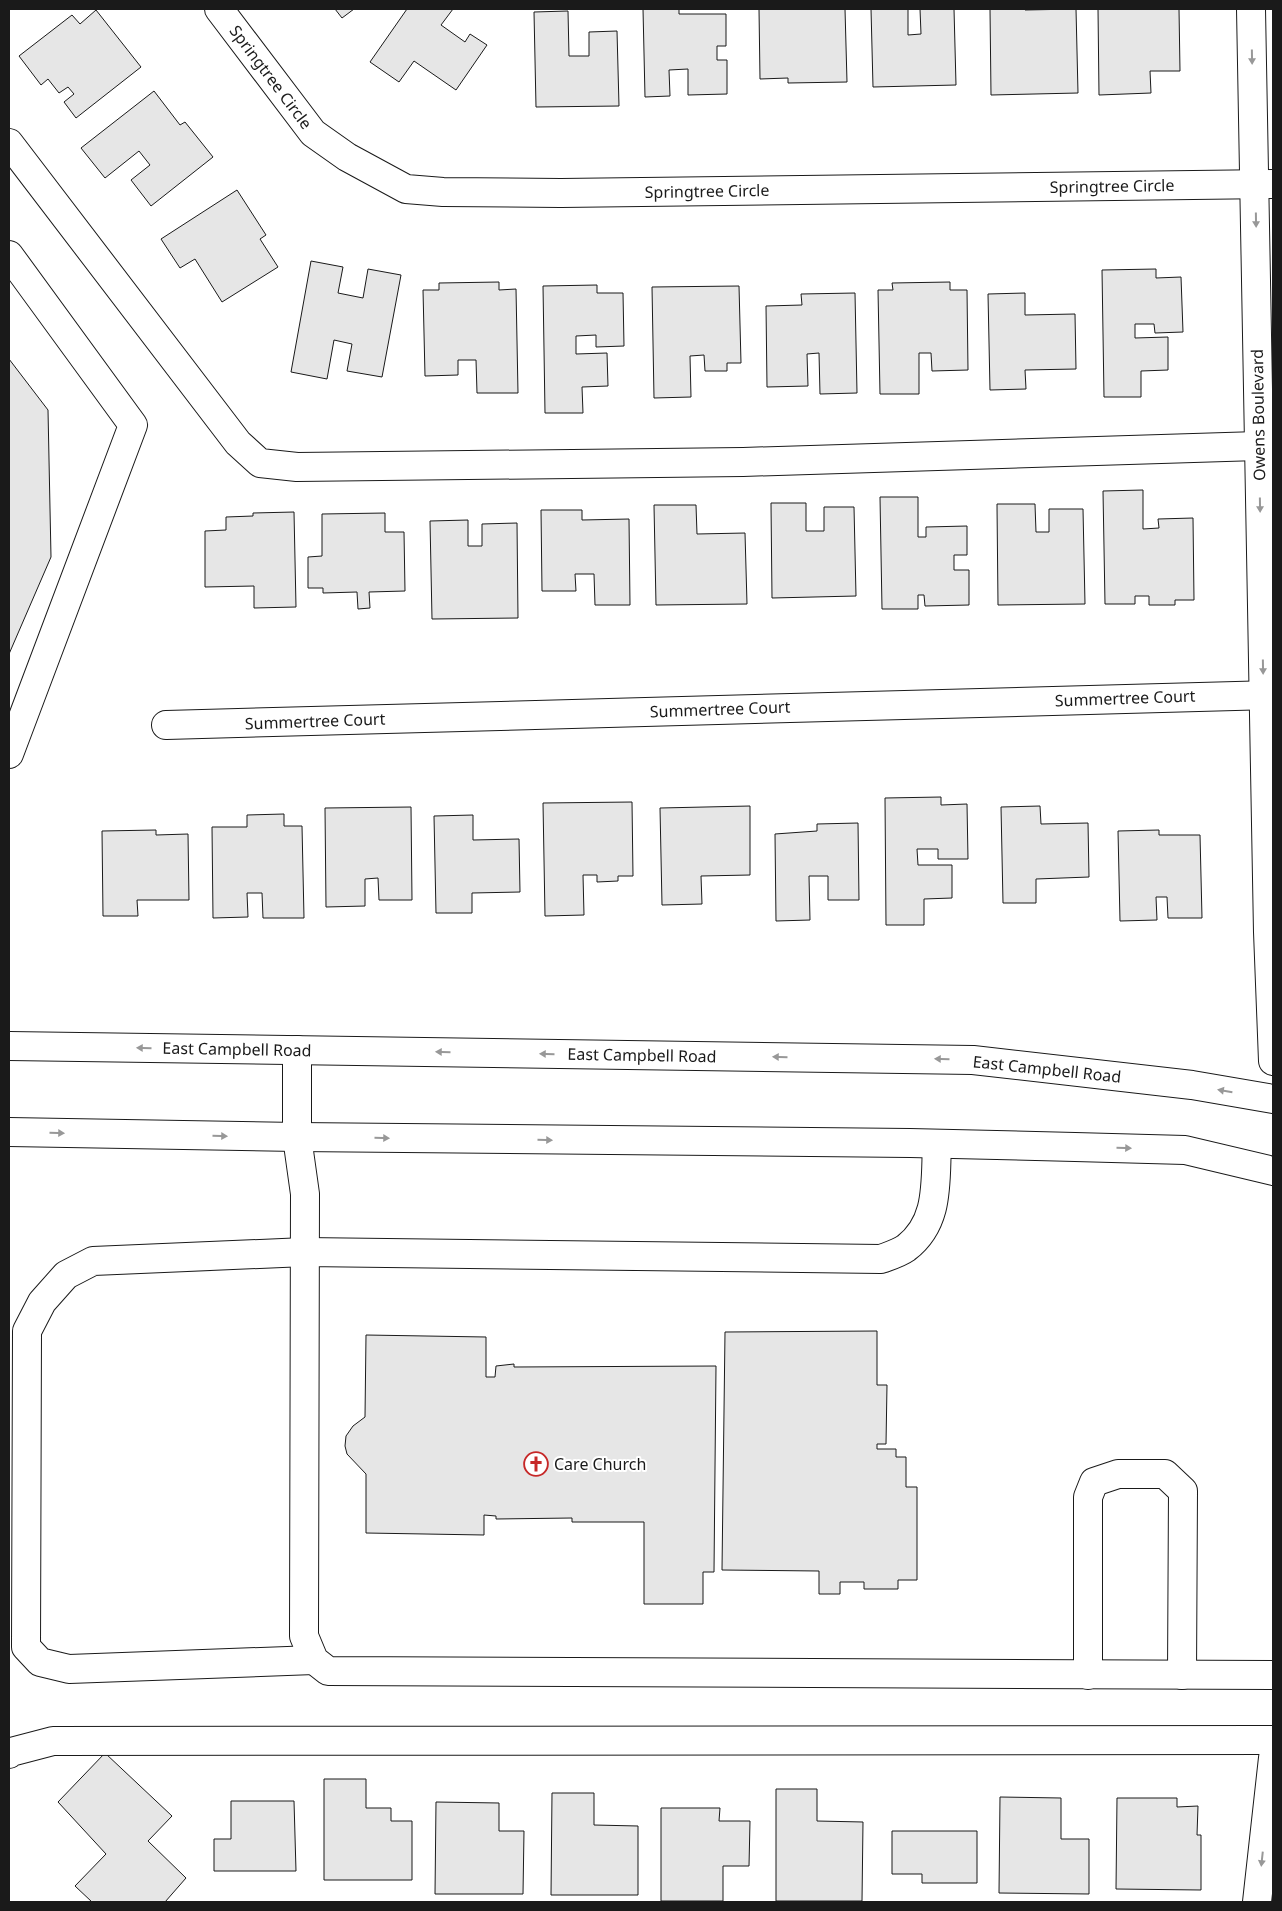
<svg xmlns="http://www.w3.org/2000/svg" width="1282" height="1911" font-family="'Noto Sans',sans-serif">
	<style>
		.building { fill: #e6e6e6; stroke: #1a1a1a }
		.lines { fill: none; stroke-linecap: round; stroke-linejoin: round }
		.minor-casing { stroke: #1a1a1a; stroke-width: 30 }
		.major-casing { stroke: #1a1a1a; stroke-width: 30 }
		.minor { stroke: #fff; stroke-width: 28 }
		.major { stroke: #fff; stroke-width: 28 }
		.oneway { fill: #989898 }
		.labels { text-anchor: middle; stroke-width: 4; stroke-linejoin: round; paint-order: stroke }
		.street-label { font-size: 16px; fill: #1a1a1a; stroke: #fff }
		.poi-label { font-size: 16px; fill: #1a1a1a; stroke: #fff; text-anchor: start }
	</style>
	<rect width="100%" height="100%" fill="#fff"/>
	<!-- building -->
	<g class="building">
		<path d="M335,9H354L342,18Z"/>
		<path d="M407,9H453L441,25L465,42L470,34L487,45L456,90L414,61L399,82L370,62Z"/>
		<path d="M643,9H679V14H726V46H717V60H727V94L688,95V69L669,70L670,96L645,97Z"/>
		<path d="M759,9H845L847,82L788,83V78L760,79Z"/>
		<path d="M871,9H908V35L921,34L920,9H954L956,85L873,87Z"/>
		<path d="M990,9H1025V10L1076,9L1078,93L991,95Z"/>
		<path d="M1098,9H1179L1180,71H1150L1151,93L1099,95Z"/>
		<path d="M96,10L141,67L76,118L64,102L74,94L68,87L59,93L48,79L41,85L19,56L72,15L80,24Z"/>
		<path d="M568,11L569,56H589V32L617,31L619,106L536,107L534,12Z"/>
		<path d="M154,91L180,125L185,122L213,157L151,206L131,180L150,165L139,151L105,178L81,148Z"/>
		<path d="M237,190L266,235L260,239L278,267L222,302L195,259L180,268L161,239Z"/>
		<path d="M311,261L343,267L338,293L363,298L368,269L401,275L382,377L347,371L352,344L334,340L327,379L291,372Z"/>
		<path d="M1156,269V278L1181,277L1183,332L1155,333L1154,324H1135V338L1168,337V370L1141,371V397H1104L1102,270Z"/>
		<path d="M499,282V290L516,289L518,393H477L476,360H458V375L425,376L423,290H439V283Z"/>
		<path d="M950,282V290H967L968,370L932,371L931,353H919V394H880L878,290H893L892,283Z"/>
		<path d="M597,285V293H623L624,346L596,347V335L576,336V354L607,353L608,386L582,387L583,413H545L543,286Z"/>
		<path d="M739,286L741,363H727V371H705L704,355L690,356L691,397L654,398L652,287Z"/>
		<path d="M855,293L857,393L820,394L819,353L807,354L808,386L767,387L766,306L802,305L801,294Z"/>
		<path d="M1025,293V315L1075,314L1076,369L1025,370L1026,389L990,390L988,294Z"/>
		<path d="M9,359L48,410L51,557L9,654Z"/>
		<path d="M1143,490V529L1159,528L1158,519L1193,518L1194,600H1175V605H1149V596H1135V604H1105L1103,491Z"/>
		<path d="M880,497H918V537H926V527L967,526V555H954V570H969V605L925,606L924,595H918V609H882Z"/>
		<path d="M771,503H806V531H824V507H854L856,596L772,598Z"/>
		<path d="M997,504H1035L1036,532H1049V509H1083L1085,604L998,605Z"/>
		<path d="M654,505H696L697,534L745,533L747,604L656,605Z"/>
		<path d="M541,510H582V520L629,519L630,605H595L594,574H575L576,591H542Z"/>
		<path d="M294,512L296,607L254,608V586L205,587V531L226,530V517L253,516V513Z"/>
		<path d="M385,513V532H404L405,591L369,592L370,608L358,609L357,592L323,593V588H308V557L322,556V514Z"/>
		<path d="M468,520V546H482V524L517,523L518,618L432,619L430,521Z"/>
		<path d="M941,797V805L967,804L968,859H938V849H917L918,865H952V898L924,899V925H886L885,798Z"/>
		<path d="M632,802L633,876H618V881L597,882V875H583L584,915L545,916L543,803Z"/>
		<path d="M750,806V875L701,876L702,904L662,905L660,808Z"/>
		<path d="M1040,806L1041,824L1088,823L1089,877L1036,879V903H1003L1001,807Z"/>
		<path d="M411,807L412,900H379L378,878L365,879V906L326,907L325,808Z"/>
		<path d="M284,814V826H302L304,918H263L262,893H247L248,917L213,918L212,827H247V815Z"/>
		<path d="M473,815V840L519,839L520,892L472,893V913H436L434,816Z"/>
		<path d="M858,823L859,900H828V876H809L810,920L776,921L775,834L817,831V824Z"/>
		<path d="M156,830V835L188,834L189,900H137L138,916H103L102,831Z"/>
		<path d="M1159,830V835H1200L1202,918H1168L1167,897H1156L1157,920L1120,921L1118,831Z"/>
		<path d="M877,1331V1385H887L886,1444H877V1449H896V1457H906V1487H917V1580H898V1589H864V1582H840V1594H819V1571L722,1570L725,1332Z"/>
		<path d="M366,1335L486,1337V1377H495L496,1366L514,1364V1367L716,1366L714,1572H703V1604H644V1522H572V1518L496,1519V1516L484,1515V1535L366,1533V1474L347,1454L345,1446L346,1436L353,1426L365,1417Z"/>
		<path d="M105,1753L172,1816L148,1841L186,1878L165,1902H92L75,1886L106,1854L58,1802Z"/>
		<path d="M324,1779H366V1808H391V1821H412V1880H324Z"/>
		<path d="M776,1789H817V1821L863,1822L862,1901H776Z"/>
		<path d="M552,1793H594V1825L638,1826V1895H551Z"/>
		<path d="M1000,1797L1061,1798V1839H1089V1894L999,1893Z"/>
		<path d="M1117,1798H1177V1807L1198,1806L1197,1835H1201V1890L1116,1889Z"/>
		<path d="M231,1801H294L296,1871H214V1839H231Z"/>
		<path d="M436,1802L499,1803V1831H524L523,1894H435Z"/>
		<path d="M661,1808H720L719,1821H750L749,1866H723V1901H661Z"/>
		<path d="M892,1831H977V1883H922V1874H892Z"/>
	</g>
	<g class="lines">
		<!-- minor casing -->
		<g class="minor-casing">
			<g id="minor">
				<path d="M219,9L313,133L347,157L406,189L443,192L561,193L1273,184"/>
				<path d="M1251,9L1268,932L1273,1061"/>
				<path d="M9,143L238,443L260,463L297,467L743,462L1258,446"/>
				<path d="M9,255L133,425L9,754"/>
				<path d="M166,725L1273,695"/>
				<path d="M297,1137L305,1194L304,1636L314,1660L328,1671L1273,1675"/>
				<path d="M314,1660L69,1669L40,1662L26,1647L27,1331L42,1302L66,1275L93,1261L305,1252L881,1259C889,1256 899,1253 906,1248C940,1222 935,1182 937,1144"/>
				<path d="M1088,1675V1497L1094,1482L1118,1474H1165L1183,1491L1182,1675"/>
				<path d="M9,1754L11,1752L53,1741L1273,1740"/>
				<path d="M1257,1902L1273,1758"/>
			</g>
		</g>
		<!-- major casing -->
		<g class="major-casing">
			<g id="major">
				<path d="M9,1046L973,1060L1192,1085L1273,1099"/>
				<path d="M9,1132L297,1137L910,1143L1075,1147L1185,1150L1273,1171"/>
				<path d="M297,1137V1050"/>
			</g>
		</g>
		<!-- minor -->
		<use href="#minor" class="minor"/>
		<!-- major -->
		<use href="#major" class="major"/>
	</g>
	<!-- one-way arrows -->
	<defs><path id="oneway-solid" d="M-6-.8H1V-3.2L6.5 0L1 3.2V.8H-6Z" transform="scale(1.25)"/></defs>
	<g class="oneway">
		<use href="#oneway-solid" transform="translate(1252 57) rotate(89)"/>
		<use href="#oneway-solid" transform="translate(1256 220) rotate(89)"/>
		<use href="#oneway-solid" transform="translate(1260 505) rotate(89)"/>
		<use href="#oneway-solid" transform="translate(1263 667) rotate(89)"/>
		<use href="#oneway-solid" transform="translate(144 1048) rotate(-179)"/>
		<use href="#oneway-solid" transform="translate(443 1052) rotate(-179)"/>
		<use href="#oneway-solid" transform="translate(547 1054) rotate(-179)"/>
		<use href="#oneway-solid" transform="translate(780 1057) rotate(-179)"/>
		<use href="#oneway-solid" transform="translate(942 1059) rotate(-179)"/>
		<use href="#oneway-solid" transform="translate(1225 1091) rotate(-170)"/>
		<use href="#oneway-solid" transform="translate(57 1133) rotate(1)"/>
		<use href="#oneway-solid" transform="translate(220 1136) rotate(1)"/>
		<use href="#oneway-solid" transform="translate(382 1138) rotate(1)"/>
		<use href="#oneway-solid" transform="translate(545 1140) rotate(1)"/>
		<use href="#oneway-solid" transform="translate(1124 1148) rotate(2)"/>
		<use href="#oneway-solid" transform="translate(1262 1859) rotate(96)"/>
	</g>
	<!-- icons -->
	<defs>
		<g id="church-ring" transform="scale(1.25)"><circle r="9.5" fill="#fff" stroke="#c62828" stroke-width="1.5"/><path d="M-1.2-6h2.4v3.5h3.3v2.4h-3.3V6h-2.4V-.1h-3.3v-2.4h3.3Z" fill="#c62828"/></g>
	</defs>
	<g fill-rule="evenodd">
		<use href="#church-ring" x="536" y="1464"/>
	</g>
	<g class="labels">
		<!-- street labels -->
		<g class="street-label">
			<text transform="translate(271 77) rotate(53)" y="6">Springtree Circle</text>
			<text transform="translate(1112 186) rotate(-1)" y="6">Springtree Circle</text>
			<text transform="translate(707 191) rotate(-1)" y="6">Springtree Circle</text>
			<text transform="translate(1258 415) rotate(-91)" y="6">Owens Boulevard</text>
			<text transform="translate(1125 698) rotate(-2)" y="6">Summertree Court</text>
			<text transform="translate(720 709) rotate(-2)" y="6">Summertree Court</text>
			<text transform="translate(315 721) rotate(-2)" y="6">Summertree Court</text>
			<text transform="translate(237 1049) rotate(1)" y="6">East Campbell Road</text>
			<text transform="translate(642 1055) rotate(1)" y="6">East Campbell Road</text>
			<text transform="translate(1047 1069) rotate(6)" y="6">East Campbell Road</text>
		</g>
		<!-- poi labels -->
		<g class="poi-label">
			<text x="554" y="1470">Care Church</text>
		</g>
	</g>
	<!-- border -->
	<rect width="1282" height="1911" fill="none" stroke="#1a1a1a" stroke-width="20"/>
</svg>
